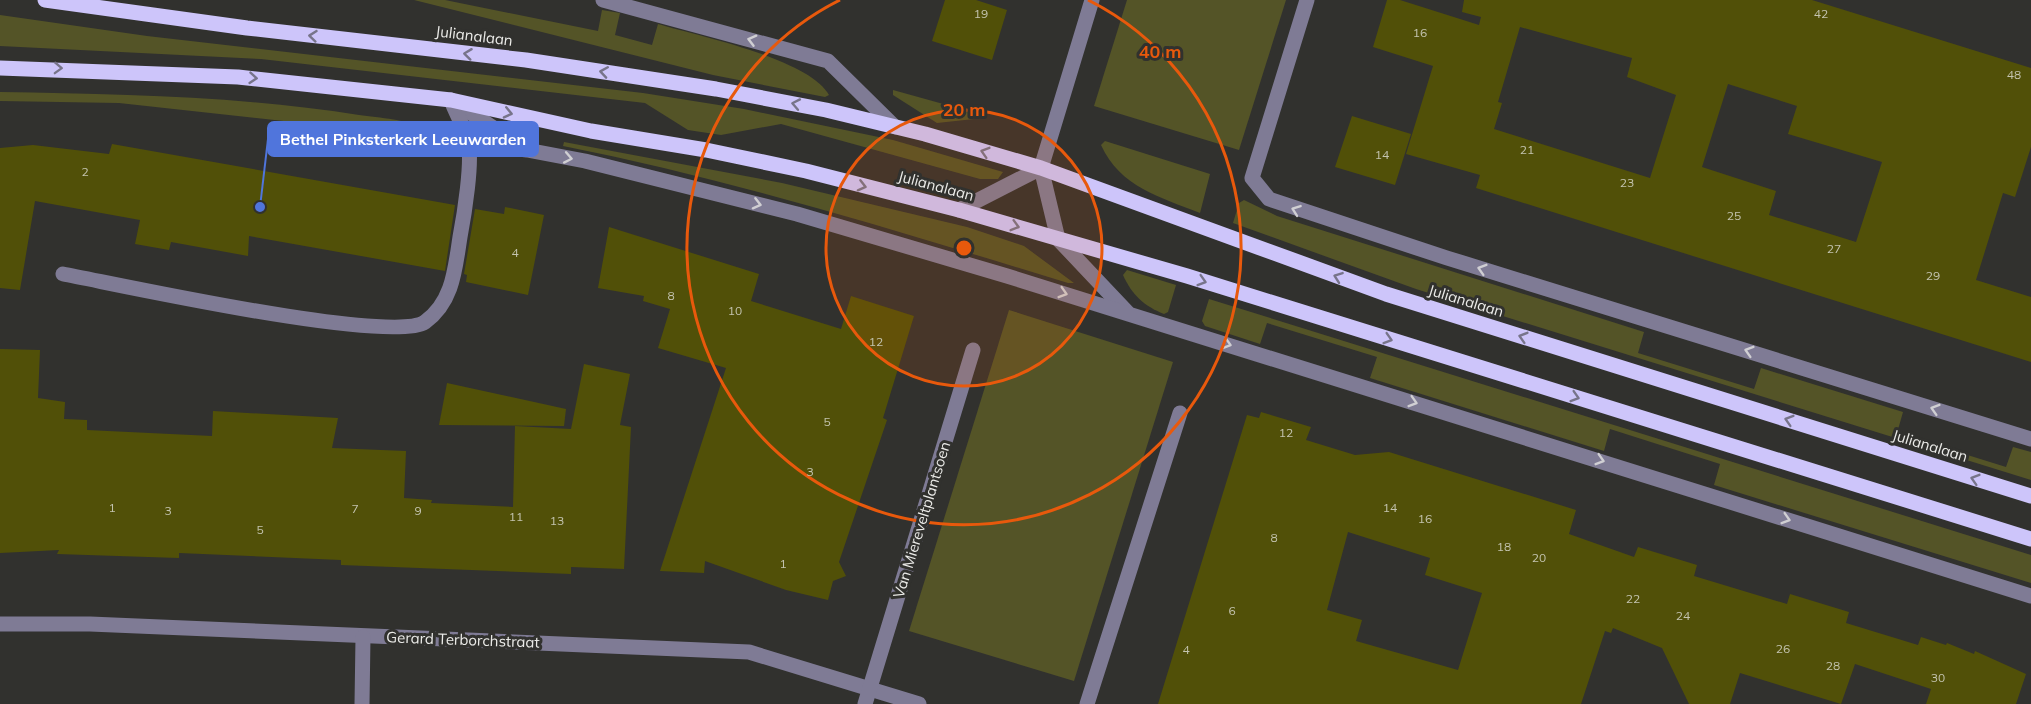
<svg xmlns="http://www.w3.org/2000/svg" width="2031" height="704" font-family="Mulish,sans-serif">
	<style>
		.green { fill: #545427 }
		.building { fill: #515008; fill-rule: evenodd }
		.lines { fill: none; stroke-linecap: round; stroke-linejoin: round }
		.minor { stroke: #7f7b95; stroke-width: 15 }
		.major { stroke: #cdc5fa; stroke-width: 15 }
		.oneway { stroke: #77748a }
		.oneway2 { stroke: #d0cfd3 }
		.ring { fill: none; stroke: #e8590c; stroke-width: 3 }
		.labels { text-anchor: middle; stroke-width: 6; stroke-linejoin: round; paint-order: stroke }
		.number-label { font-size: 12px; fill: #c4c4b0 }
		.street-label { font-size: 15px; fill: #ebebe8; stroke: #31312e }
		.centre { fill: #e8590c; stroke: #31312e; stroke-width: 3 }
		.ring-label { font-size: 18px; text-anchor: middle; font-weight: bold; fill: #e8590c; stroke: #31312e; stroke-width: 6; stroke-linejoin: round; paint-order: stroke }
		.leader { fill: none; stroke: #5075dc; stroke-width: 2 }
		.callout-dot { fill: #5075dc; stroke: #31312e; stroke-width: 2 }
		.callout { fill: #5075dc; stroke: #5075dc; stroke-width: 2 }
		.callout-label { font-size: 16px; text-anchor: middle; font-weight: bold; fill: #fff }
	</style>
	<rect width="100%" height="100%" fill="#31312e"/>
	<!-- green -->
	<g class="green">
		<path d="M414,0H445L598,31L602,10L620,13L615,35L652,45L658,24C698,36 810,59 829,95L825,97L713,75Z"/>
		<path d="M1127,0H1286L1239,150L1094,106Z"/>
		<path d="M0,15L147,36L643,93L744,109L893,140L1003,172L998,179H980L781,124L721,135L688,130L645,103L261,59L0,46Z"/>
		<path d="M893,90L972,112L975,116L974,119L937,123L893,95Z"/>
		<path d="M0,92C120,94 240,96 359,115C379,118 409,119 425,130L393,133L119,103L0,101Z"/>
		<path d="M1105,141L1210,174L1200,213C1160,197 1120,187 1101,145Z"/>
		<path d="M564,142L782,183L967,227L1024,246L1074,283H1068C901,232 734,180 563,146Z"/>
		<path d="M1244,200L1277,216L1644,332L1638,353L1754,389L1761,368L1903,412L1897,433L2006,467L2013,447L2031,452V480L1416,289L1233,223L1239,203Z"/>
		<path d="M1127,270L1176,285L1168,312L1164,314C1144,306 1132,295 1123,275Z"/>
		<path d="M1209,299L2031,555V583L1714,485L1720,464L1610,429L1604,451L1370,378L1377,357L1267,323L1260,344L1205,326L1202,321Z"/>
		<path d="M1009,310L1173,362L1074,681L909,631Z"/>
	</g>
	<!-- building -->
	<g class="building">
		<path d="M945,0H976L1007,10L992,60L932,41Z"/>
		<path d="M1387,0H1400L1479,25L1481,17L1462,12L1464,0H1812L2031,68V147L2015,197L2003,193L1976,280L2031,297V362L1476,188L1480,175L1406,154L1433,66L1373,47ZM1520,27L1632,58L1627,77L1676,95L1650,178L1494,129L1502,103L1498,102ZM1728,84L1797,106L1788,134L1882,162L1856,242L1769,215L1776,191L1702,167Z"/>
		<path d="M1352,116L1411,134L1395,185L1335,167Z"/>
		<path d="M112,144L455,205L445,271L249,236L248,256L171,242L169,250L135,244L140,220L35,201L20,290L0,288V148L33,145L109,154Z"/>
		<path d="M505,207L544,215L528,295L466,282L467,275L464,274L475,209L504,214Z"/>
		<path d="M609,227L759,274L751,301L841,329L851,296L914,316L883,418L887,420L839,562L846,576L833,581L828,600L786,590L705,561L704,573L660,571L726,368L658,348L670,309L643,301L644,296L598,288Z"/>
		<path d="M0,349L40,350L38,398L65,402L64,419L87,420V430L212,436L213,411L338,418L332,448L406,451L404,498L432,500L431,503L513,507L515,426L571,429L584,364L630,374L620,425L631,427L624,569L571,567V574L341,565V560L179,553V558L57,554L59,550L0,553Z"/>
		<path d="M447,383L566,409L564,426L439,425Z"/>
		<path d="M1261,412L1311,427L1306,440L1355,455L1389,452L1576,510L1569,534L1634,557L1638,547L1697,565L1694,576L1787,604L1790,594L1849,612L1846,623L1918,645L1921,637L1946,645L1947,643L1974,654L1975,651L2026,674L2016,704H1926L1931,689L1855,664L1841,704L1740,673L1730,704H1689L1662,648L1613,628L1611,633L1605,631L1581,704H1158L1247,415L1259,418ZM1348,532L1430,558L1425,575L1482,593L1458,670L1356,641L1362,620L1327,610Z"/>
	</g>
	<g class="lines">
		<!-- minor -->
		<g class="minor">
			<path d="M603,0L828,61L895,127"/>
			<path d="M1092,0L1041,168L1058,239L1127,312"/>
			<path d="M1307,0L1252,178L1269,199L1447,258L2031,439"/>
			<path d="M451,100L524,148"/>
			<path d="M469,143L527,150L585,161L797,214L1007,276L2031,596"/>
			<path d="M959,210L1041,168"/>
			<path d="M63,274C117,284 392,345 425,322C453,302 455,269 460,237C464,216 473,161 468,142C465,128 456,114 451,100"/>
			<path d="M0,624H90L749,652L919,704"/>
			<path d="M362,704L363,637"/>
			<path d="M865,704L973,350"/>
			<path d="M1087,704L1180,413"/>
		</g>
		<!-- major -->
		<g class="major">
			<path d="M45,0L247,28L526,60L716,89L826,110L925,134L1041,168L1386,294L2031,496"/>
			<path d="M0,68L238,77L451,100L591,131L706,150L806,171L959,210L1187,276L2031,539"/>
		</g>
	</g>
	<!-- one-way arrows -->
	<defs><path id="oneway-chevron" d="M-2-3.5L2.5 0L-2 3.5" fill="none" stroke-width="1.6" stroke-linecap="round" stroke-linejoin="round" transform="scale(1.5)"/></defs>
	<g class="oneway">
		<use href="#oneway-chevron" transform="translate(313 36) rotate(-174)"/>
		<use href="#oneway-chevron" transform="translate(468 54) rotate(-173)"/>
		<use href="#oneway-chevron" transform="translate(58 68) rotate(2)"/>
		<use href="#oneway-chevron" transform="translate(604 72) rotate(-171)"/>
		<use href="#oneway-chevron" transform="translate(253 78) rotate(5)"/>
		<use href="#oneway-chevron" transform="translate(796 104) rotate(-169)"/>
		<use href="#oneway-chevron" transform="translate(508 113) rotate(13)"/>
		<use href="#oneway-chevron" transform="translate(985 152) rotate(-163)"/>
		<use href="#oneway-chevron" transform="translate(862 186) rotate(14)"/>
		<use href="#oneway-chevron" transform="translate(1015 226) rotate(16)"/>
		<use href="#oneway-chevron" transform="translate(1338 277) rotate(-160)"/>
		<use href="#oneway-chevron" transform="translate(1202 281) rotate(17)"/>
		<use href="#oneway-chevron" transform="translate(1523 337) rotate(-163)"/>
		<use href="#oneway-chevron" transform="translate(1388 339) rotate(17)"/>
		<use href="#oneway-chevron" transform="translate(1575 397) rotate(17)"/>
		<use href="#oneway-chevron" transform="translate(1789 420) rotate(-163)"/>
		<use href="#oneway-chevron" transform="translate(1975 479) rotate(-163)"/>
	</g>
	<g class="oneway2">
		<use href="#oneway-chevron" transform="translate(752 40) rotate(-165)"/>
		<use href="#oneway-chevron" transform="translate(568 158) rotate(11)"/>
		<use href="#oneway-chevron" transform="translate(757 204) rotate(14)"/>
		<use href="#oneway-chevron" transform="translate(1296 210) rotate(-160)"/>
		<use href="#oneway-chevron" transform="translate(1482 269) rotate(-163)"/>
		<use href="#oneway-chevron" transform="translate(1063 293) rotate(17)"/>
		<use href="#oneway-chevron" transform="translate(1227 344) rotate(17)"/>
		<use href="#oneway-chevron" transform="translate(1749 351) rotate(-163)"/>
		<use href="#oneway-chevron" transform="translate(1413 402) rotate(17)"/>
		<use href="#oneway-chevron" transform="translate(1935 409) rotate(-163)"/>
		<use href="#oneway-chevron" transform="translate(1600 460) rotate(17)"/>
		<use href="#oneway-chevron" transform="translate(1786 519) rotate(17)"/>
	</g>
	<!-- distance rings -->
	<circle cx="964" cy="248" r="138" fill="#e8590c" fill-opacity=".12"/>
	<g class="ring">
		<circle cx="964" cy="248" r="138"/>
		<path d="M1088 0A277 277 0 1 1 840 0"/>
	</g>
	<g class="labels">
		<!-- number labels -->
		<g class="number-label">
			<text x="981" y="18">19</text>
			<text x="1821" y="18">42</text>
			<text x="1420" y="37">16</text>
			<text x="2014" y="79">48</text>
			<text x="1527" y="154">21</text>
			<text x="1382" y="159">14</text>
			<text x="85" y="176">2</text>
			<text x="1627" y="187">23</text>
			<text x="1734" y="220">25</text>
			<text x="1834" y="253">27</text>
			<text x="515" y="257">4</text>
			<text x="1933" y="280">29</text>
			<text x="671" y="300">8</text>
			<text x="735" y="315">10</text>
			<text x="876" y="346">12</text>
			<text x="827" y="426">5</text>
			<text x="1286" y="437">12</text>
			<text x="810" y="476">3</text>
			<text x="112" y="512">1</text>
			<text x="1390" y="512">14</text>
			<text x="355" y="513">7</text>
			<text x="168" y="515">3</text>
			<text x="418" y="515">9</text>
			<text x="516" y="521">11</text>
			<text x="1425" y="523">16</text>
			<text x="557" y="525">13</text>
			<text x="260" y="534">5</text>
			<text x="1274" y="542">8</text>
			<text x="1504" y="551">18</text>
			<text x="1539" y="562">20</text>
			<text x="783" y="568">1</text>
			<text x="1633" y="603">22</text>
			<text x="1232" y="615">6</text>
			<text x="1683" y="620">24</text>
			<text x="1783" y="653">26</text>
			<text x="1186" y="654">4</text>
			<text x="1833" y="670">28</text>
			<text x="1938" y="682">30</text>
		</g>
		<!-- street labels -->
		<g class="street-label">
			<text transform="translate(474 36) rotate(7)" y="5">Julianalaan</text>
			<text transform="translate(936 186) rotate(15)" y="5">Julianalaan</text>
			<text transform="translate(1466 301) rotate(17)" y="5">Julianalaan</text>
			<text transform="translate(1930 446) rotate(17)" y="5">Julianalaan</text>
			<text transform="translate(922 520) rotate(-73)" y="5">Van Miereveltplantsoen</text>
			<text transform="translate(463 640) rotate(2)" y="5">Gerard Terborchstraat</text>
		</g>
	</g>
	<circle cx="964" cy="248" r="9" class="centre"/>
	<g class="ring-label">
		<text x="1160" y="58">40 m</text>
		<text x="964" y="116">20 m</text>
	</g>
	<!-- callouts -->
	<path class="leader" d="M260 207L268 139"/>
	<circle class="callout-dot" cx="260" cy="207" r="6"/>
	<rect class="callout" x="268" y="122" width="270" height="34" rx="6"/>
	<g class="callout-label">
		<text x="403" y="145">Bethel Pinksterkerk Leeuwarden</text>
	</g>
</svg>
